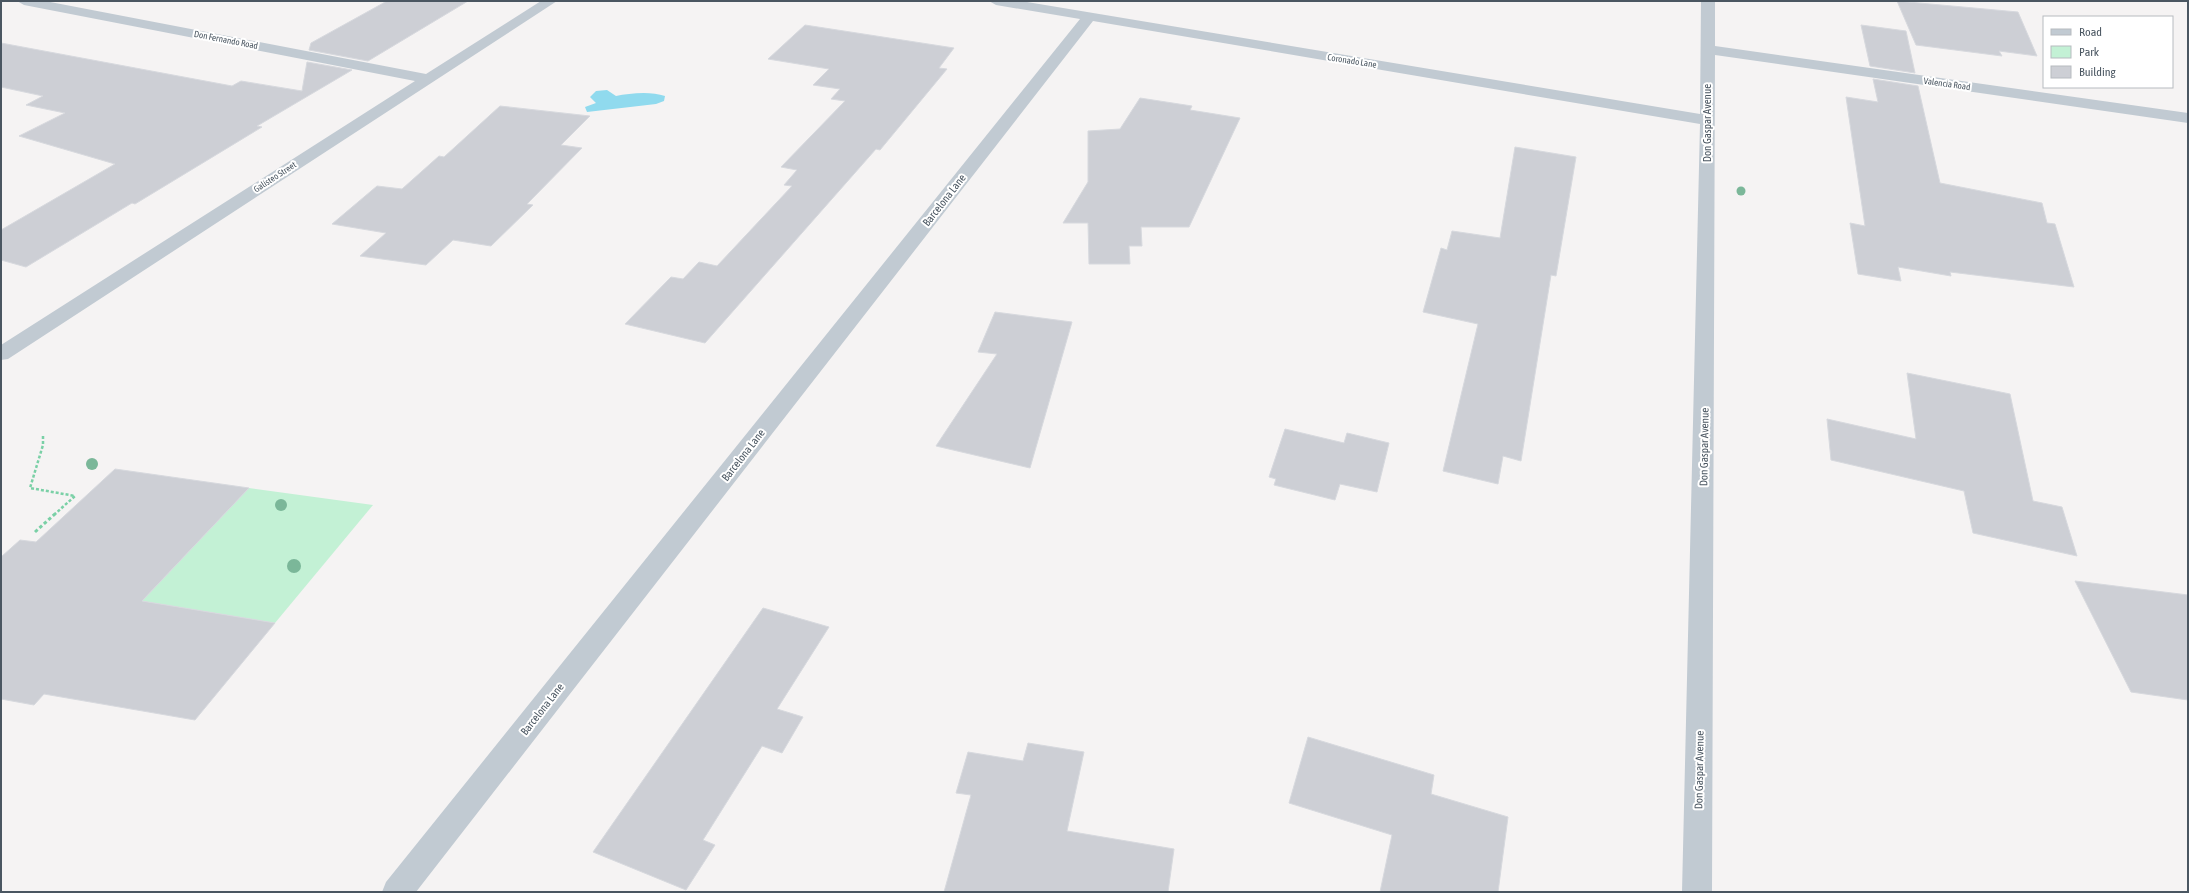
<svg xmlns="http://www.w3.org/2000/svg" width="2189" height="893" font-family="'Asap Condensed',sans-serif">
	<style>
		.green { fill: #c3f1d5 }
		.water { fill: #90daee }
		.building { fill: #cdcfd5; stroke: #d7d9de }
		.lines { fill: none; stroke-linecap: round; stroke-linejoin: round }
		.path-far1 { stroke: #7ad0a6; stroke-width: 2.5; stroke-dasharray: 3 2; stroke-linecap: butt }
		.path { stroke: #7ad0a6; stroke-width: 3; stroke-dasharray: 3.5 2.5; stroke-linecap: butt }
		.minor { fill: #c1cad2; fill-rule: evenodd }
		.tree { fill: #7bb799 }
		.labels { text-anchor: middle; stroke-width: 4; stroke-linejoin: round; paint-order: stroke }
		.far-street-label { font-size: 9px; fill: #4a5661; stroke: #fff }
		.street-label { font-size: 11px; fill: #4a5661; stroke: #fff }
	</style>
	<rect width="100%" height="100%" fill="#f5f3f3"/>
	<!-- green -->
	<path class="green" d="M249,488L373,505L275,623L142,601Z"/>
	<!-- water -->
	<path class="water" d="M607,90L616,96C630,93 651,91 665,96L664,101L656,104L587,112L585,107L596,103L590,97L596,91Z"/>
	<!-- building -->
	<g class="building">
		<path d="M387,1H468L368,61L309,50L311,43Z"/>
		<path d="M1897,1L2018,12L2037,56L1999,51L2002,56L1916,45Z"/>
		<path d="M805,25L954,48L939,68L947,69L880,150L876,149L705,343L625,324L671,277L683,279L699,262L717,266L792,186L784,185L797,170L781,167L845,101L831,99L840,89L813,85L829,69L768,59Z"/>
		<path d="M1861,25L1906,31L1915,73L1870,66Z"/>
		<path d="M1,43L232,86L241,81L302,91L307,62L352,70L257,126L262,127L135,204L132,203L26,267L1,260V230L115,164L19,136L65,113L26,105L43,96L1,87Z"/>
		<path d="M1873,79L1918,86L1940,183L2042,203L2047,223L2055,224L2074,287L1950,272L1951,276L1898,267L1901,281L1858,274L1850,223L1865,226L1846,97L1878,102Z"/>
		<path d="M1140,98L1192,106L1190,110L1240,118L1189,227H1141L1142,246H1129L1130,264H1089L1088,223H1063L1088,182V131L1120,129Z"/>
		<path d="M500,106L590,116L561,145L582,148L527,204L533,205L491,246L453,240L426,265L360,256L386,233L332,224L377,186L402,189L439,156L444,157Z"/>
		<path d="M1515,147L1576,157L1556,276L1551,275L1521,461L1503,456L1498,484L1443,471L1478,324L1423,312L1441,248L1447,250L1452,231L1500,238Z"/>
		<path d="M995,312L1072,322L1030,468L936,446L997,354L978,352Z"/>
		<path d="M1907,373L2010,394L2033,501L2062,507L2077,556L1973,533L1964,491L1831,460L1827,419L1916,439Z"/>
		<path d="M1285,429L1344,443L1347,433L1389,443L1377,492L1340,484L1335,500L1274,485L1276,479L1269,477Z"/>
		<path d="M115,469L249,488L142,601L275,623L195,720L44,694L34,705L1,699V557L20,540L36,542Z"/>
		<path d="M2075,581L2188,595V700L2131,692Z"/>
		<path d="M763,608L829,627L777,709L803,717L782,753L762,746L703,840L715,845L686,890L593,852Z"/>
		<path d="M1308,737L1434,775L1431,794L1508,817L1498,892H1380L1392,835L1289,803Z"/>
		<path d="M1028,743L1084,752L1067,831L1174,849L1168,892H944L971,795L956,793L968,752L1023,761Z"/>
	</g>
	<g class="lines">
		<!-- path-far1 -->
		<path class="path-far1" d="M43,436V445L30,488L75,496L55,514"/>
		<!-- path -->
		<path class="path" d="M35,532L56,513"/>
		<!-- minor -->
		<g class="minor">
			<path d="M17,1H45L426,74L541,1H557L8,359L1,360V345L415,81L24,5Z"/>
			<path d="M989,1H1021L1700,114L1701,1H1715V46L2188,113V123L1715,55L1712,892H1682L1700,124L1093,21L416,892H382L386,882L1080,19L996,5Z"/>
		</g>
	</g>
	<!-- trees -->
	<g class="tree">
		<circle cx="1741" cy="191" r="4.5"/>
		<circle cx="92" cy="464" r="6"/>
		<circle cx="281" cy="505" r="6"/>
		<circle cx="294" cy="566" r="7"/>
	</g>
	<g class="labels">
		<!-- far-street labels -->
		<g class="far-street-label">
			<text transform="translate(226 40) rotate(11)" y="3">Don Fernando Road</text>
			<text transform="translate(1352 61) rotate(9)" y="3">Coronado Lane</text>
			<text transform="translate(1947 84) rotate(8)" y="3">Valencia Road</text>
			<text transform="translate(275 177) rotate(-33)" y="3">Galisteo Street</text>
		</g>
		<!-- street labels -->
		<g class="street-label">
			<text transform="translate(1707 123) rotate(-90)" y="4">Don Gaspar Avenue</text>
			<text transform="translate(944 200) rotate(-52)" y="4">Barcelona Lane</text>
			<text transform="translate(1704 447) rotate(-89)" y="4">Don Gaspar Avenue</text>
			<text transform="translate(743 455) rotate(-52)" y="4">Barcelona Lane</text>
			<text transform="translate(542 709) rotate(-52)" y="4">Barcelona Lane</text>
			<text transform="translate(1699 770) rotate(-89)" y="4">Don Gaspar Avenue</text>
		</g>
	</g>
	<!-- border -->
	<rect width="2189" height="893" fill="none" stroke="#4a5661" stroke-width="4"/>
	<!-- legend -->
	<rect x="2043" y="16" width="130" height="72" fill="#ffffff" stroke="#b7bbc0"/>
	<rect x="2051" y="29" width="20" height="6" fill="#c1cad2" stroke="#b7bbc0"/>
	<text x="2079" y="36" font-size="12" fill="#4a5661">Road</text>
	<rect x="2051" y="46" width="20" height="12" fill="#c3f1d5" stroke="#b7bbc0"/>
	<text x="2079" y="56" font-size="12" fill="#4a5661">Park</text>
	<rect x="2051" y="66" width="20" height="12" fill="#cdcfd5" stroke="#b7bbc0"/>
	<text x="2079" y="76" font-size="12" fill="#4a5661">Building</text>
</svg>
